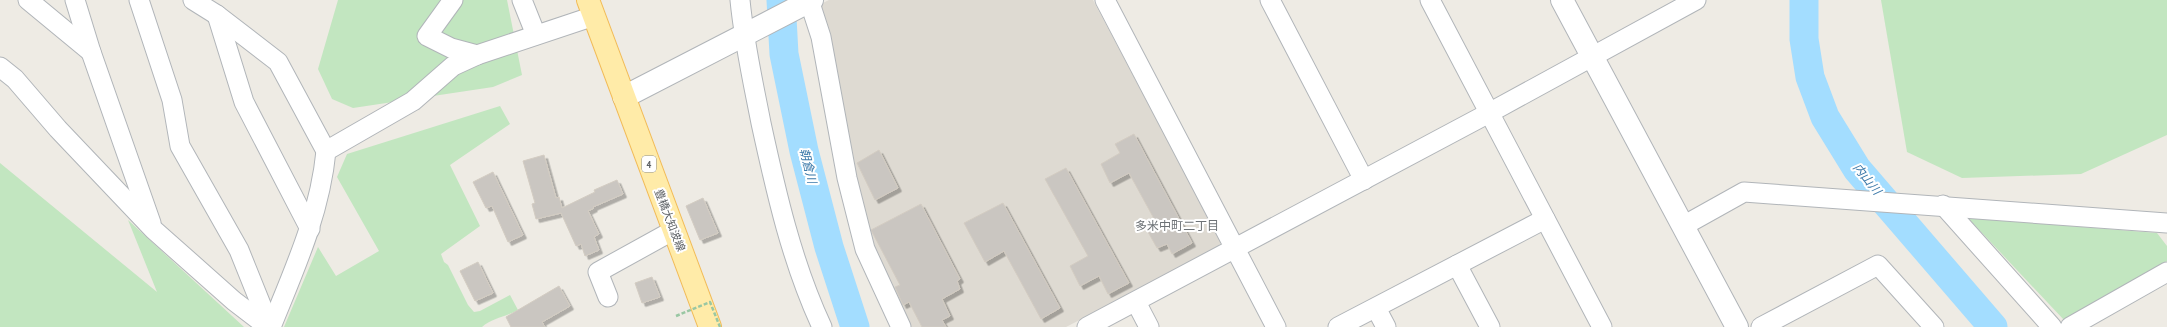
<svg xmlns="http://www.w3.org/2000/svg" width="2167" height="327" font-family="'PT Sans Narrow','Noto Sans JP',sans-serif">
	<style>
		.education { fill: #dedad2 }
		.green { fill: #c2e6c0 }
		.lines { fill: none; stroke-linecap: round; stroke-linejoin: round }
		.river { stroke: #a3ddff; stroke-width: 29 }
		.building { fill: #cac6c1; stroke: #d3ccc2; filter: url(#shadow) }
		.minor-casing { stroke: #b1b5b9; stroke-width: 21 }
		.tertiary-casing { stroke: #b1b5b9; stroke-width: 24 }
		.primary-casing { stroke: #f2bc59; stroke-width: 24 }
		.minor { stroke: #fff; stroke-width: 19 }
		.tertiary { stroke: #fff; stroke-width: 22 }
		.primary { stroke: #ffeba8; stroke-width: 22 }
		.path-bridge { stroke: #99c7a3; stroke-width: 2.5; stroke-dasharray: 4 2; stroke-linecap: butt }
		.labels { text-anchor: middle; stroke-width: 4; stroke-linejoin: round; paint-order: stroke }
		.shield { fill: #fff; stroke: #8d9092; stroke-width: 1 }
		.shield-label { font-size: 10px; font-weight: bold; fill: #5c6064 }
		.street-label { font-size: 11px; fill: #5c6064; stroke: #fff }
		.water-label { font-size: 12px; font-style: italic; fill: #3c79a9; stroke: #fff }
		.neighbourhood-label { font-size: 12px; fill: #6d7276; stroke: #fff }
	</style>
	<defs>
		<filter id="shadow"><feDropShadow dx="3.5" dy="3.5" stdDeviation="0" flood-color="#0004"/></filter>
	</defs>
	<rect width="100%" height="100%" fill="#eeebe4"/>
	<!-- education -->
	<path class="education" d="M829,0H1093L1221,241L1217,250L1066,327H904L868,248L819,5Z"/>
	<!-- green -->
	<g class="green">
		<path d="M338,0H507L522,75L493,87L353,108L332,99L318,69Z"/>
		<path d="M1881,0H2167V135L2081,174L1962,178L1907,152Z"/>
		<path d="M500,106L510,124L450,165L480,226L441,254L444,262L448,265L468,305L474,312L480,311L510,295L518,310C506,317 492,318 482,327H284L318,247L336,276L379,251L337,177L347,154Z"/>
		<path d="M0,163L157,292L128,220L244,327H0Z"/>
		<path d="M1968,218L2157,233L2167,246V261L2064,320Z"/>
	</g>
	<g class="lines">
		<!-- river -->
		<g class="river">
			<path d="M781,0L784,54L804,151L829,247L855,327"/>
			<path d="M1804,0V39L1810,77L1825,117L1857,169L1993,327"/>
		</g>
	</g>
	<!-- building -->
	<g class="building">
		<path d="M1134,134L1192,243L1172,254L1167,244L1157,248L1148,232L1158,226L1129,173L1110,183L1101,164L1120,153L1115,144Z"/>
		<path d="M879,150L898,188L875,200L857,163Z"/>
		<path d="M544,155L556,198L559,197L562,208L595,192L594,190L617,180L623,194L593,207L594,208L588,211L599,234L594,237L599,250L585,256L581,244L576,246L561,213L536,219L532,204L535,203L523,161Z"/>
		<path d="M1066,168L1129,283L1108,294L1099,276L1080,286L1070,266L1088,256L1045,179Z"/>
		<path d="M493,172L523,235L508,242L492,206L486,208L473,182Z"/>
		<path d="M703,198L718,233L700,240L686,206Z"/>
		<path d="M1003,203L1060,308L1041,319L1004,251L985,262L964,223Z"/>
		<path d="M921,204L960,279L957,281L960,289L942,299L950,316L942,320L946,327H922L909,302L903,305L895,287L900,285L871,230Z"/>
		<path d="M478,262L493,293L475,301L460,271Z"/>
		<path d="M652,277L660,297L642,303L635,283Z"/>
		<path d="M559,286L570,306L542,322L545,327H511L506,317Z"/>
	</g>
	<g class="lines">
		<!-- minor casing -->
		<g class="minor-casing">
			<g id="minor">
				<path d="M28,0L91,52"/>
				<path d="M75,0L91,52L151,223"/>
				<path d="M139,0L172,100L180,146L239,250L270,327"/>
				<path d="M193,0L217,15L278,62L326,151"/>
				<path d="M453,0L427,36L451,48L477,55"/>
				<path d="M522,0L536,35"/>
				<path d="M740,0C744,42 753,82 761,123C776,192 792,263 822,327"/>
				<path d="M809,0L821,37L847,178L865,249L901,327"/>
				<path d="M1105,0L1276,327"/>
				<path d="M1270,0L1364,180"/>
				<path d="M1430,0L1602,327"/>
				<path d="M217,15L244,102L310,229"/>
				<path d="M0,67L15,79L58,129L154,230L234,301L268,327"/>
				<path d="M1943,205L2052,327"/>
				<path d="M1683,226L1744,192L2167,223"/>
				<path d="M1457,265L1490,327"/>
				<path d="M608,297L598,272L674,230"/>
				<path d="M1136,302L1149,327"/>
				<path d="M1376,308L1386,327"/>
				<path d="M271,327C294,270 320,214 326,151L413,101L453,66L477,55L594,16"/>
				<path d="M1087,327L1489,113L1696,0"/>
				<path d="M1338,327L1545,219"/>
				<path d="M1761,327L1878,265L1934,327"/>
				<path d="M2070,327L2167,272"/>
			</g>
		</g>
		<!-- tertiary casing -->
		<g class="tertiary-casing">
			<g id="tertiary">
				<path d="M1562,0L1737,327"/>
				<path d="M624,97L812,0"/>
			</g>
		</g>
		<!-- primary casing -->
		<g class="primary-casing">
			<path id="primary" d="M588,0L710,327"/>
		</g>
		<!-- minor -->
		<use href="#minor" class="minor"/>
		<!-- tertiary -->
		<use href="#tertiary" class="tertiary"/>
		<!-- primary -->
		<use href="#primary" class="primary"/>
		<!-- path-bridge -->
		<path class="path-bridge" d="M676,316L710,302L720,327"/>
	</g>
	<g class="labels">
		<!-- shield labels -->
		<rect class="shield" x="642" y="156" width="14" height="16" rx="3"/>
		<g class="shield-label">
			<text x="649" y="168">4</text>
		</g>
		<!-- street labels -->
		<g class="street-label">
			<text transform="translate(670 220) rotate(69)" y="4">豊橋大知波線</text>
		</g>
		<!-- water labels -->
		<g class="water-label">
			<text transform="translate(808 166) rotate(76)" y="4">朝倉川</text>
			<text transform="translate(1867 179) rotate(51)" y="4">内山川</text>
		</g>
		<!-- neighbourhood labels -->
		<g class="neighbourhood-label">
			<text x="1177" y="230">多米中町二丁目</text>
		</g>
	</g>
</svg>
